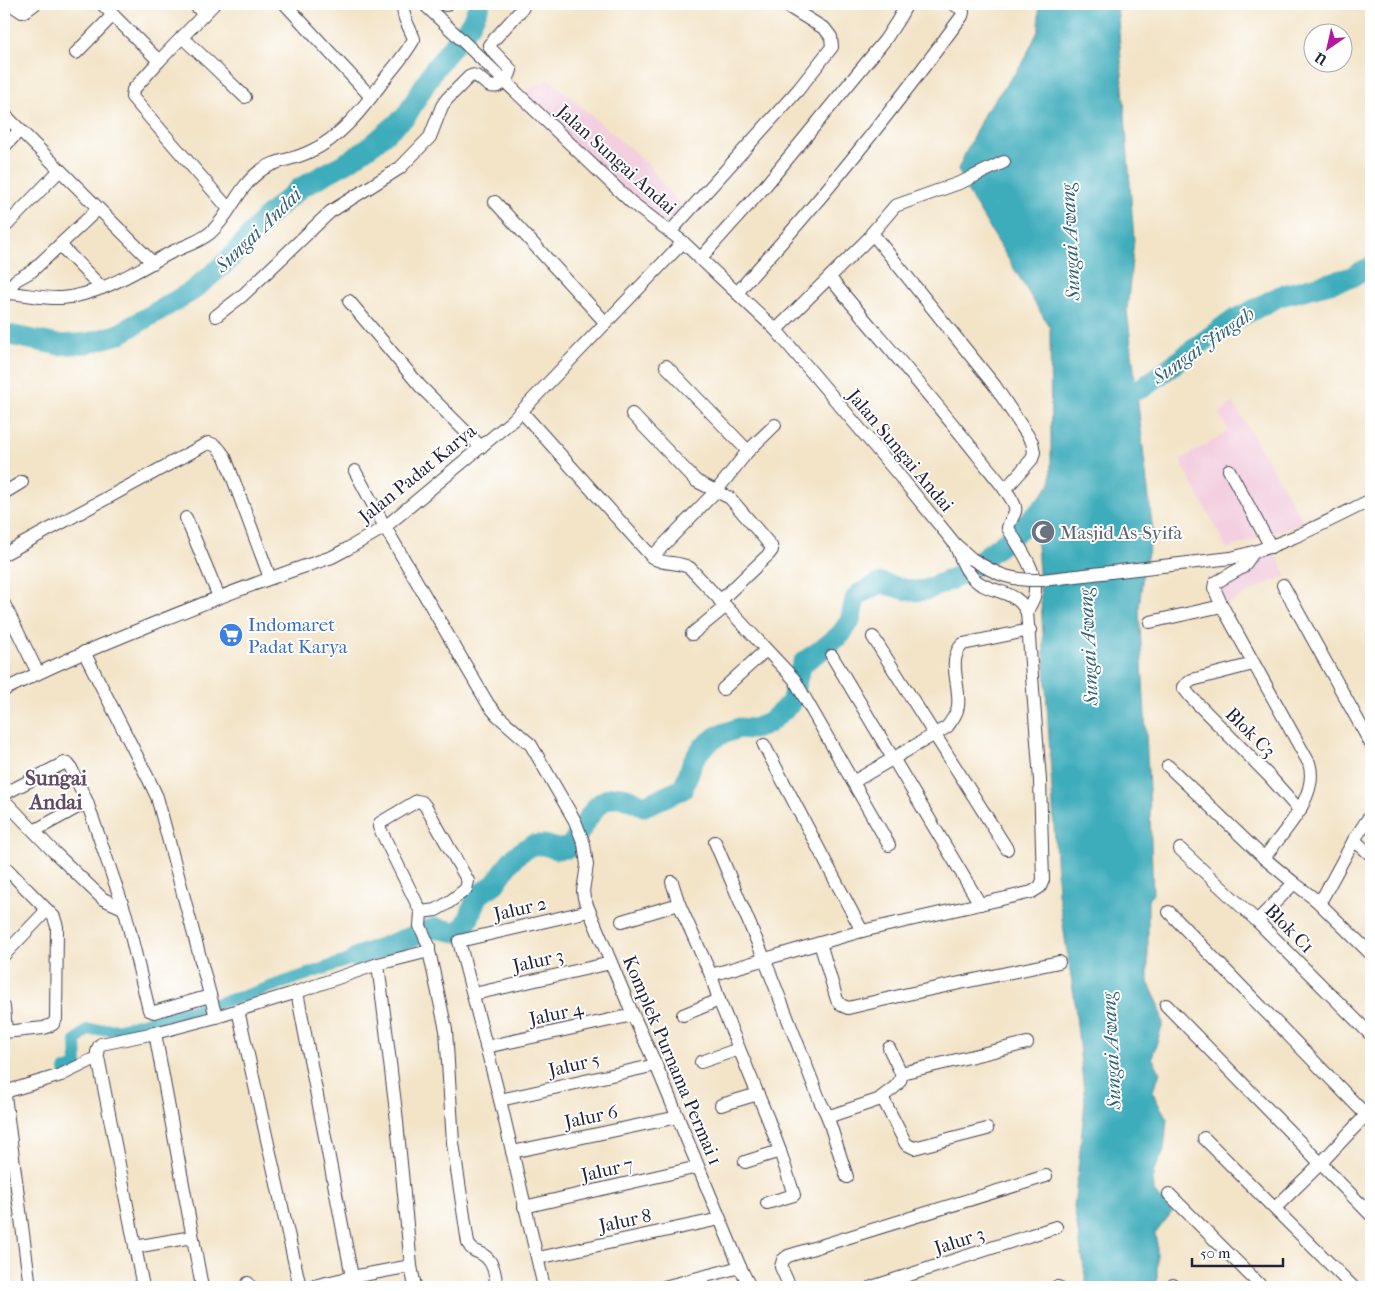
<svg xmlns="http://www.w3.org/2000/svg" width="1375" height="1291" font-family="'IM FELL French Canon',serif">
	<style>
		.built { fill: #f3cfe0 }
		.water { fill: #3eacbb; stroke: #30677b }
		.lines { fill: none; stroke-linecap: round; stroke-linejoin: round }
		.canal { stroke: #3eacbb; stroke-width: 12 }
		.river { stroke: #3eacbb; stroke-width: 21 }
		.minor-casing { stroke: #413f50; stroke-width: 14 }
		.minor { stroke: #fff; stroke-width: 12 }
		.minor-bridge-casing { stroke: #413f50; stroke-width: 14; stroke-linecap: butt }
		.minor-bridge { stroke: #fff; stroke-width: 12 }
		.labels { text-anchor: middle; stroke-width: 4; stroke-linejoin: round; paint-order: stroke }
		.street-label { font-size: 19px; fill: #22223b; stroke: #fff }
		.worship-label { font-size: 19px; fill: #5b616d; stroke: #fff; text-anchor: start }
		.shop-label { font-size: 19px; fill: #366cbe; stroke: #fff; text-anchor: start }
		.water-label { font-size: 20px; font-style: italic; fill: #2f6075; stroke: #fff }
		.quarter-label { font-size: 21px; font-weight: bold; fill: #624a64; stroke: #fff }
	</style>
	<rect width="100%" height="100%" fill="#fff"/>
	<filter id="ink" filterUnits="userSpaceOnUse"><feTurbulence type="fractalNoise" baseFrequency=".02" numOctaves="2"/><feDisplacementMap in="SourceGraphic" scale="10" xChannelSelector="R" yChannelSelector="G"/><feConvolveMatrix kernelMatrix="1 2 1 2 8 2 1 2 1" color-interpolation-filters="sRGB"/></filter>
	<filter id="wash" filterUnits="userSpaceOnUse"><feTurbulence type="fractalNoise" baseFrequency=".0096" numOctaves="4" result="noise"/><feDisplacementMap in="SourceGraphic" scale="20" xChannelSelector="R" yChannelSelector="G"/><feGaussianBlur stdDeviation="1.12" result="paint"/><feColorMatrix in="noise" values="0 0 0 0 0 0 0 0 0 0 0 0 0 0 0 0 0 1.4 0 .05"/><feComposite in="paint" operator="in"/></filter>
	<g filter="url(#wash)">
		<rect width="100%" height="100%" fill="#f3e4c8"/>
		<!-- built -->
		<g class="built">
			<path d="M1343,4H1371V11L1343,10Z"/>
			<path d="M549,79L648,164L663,185L687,211L670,234L617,194L562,144L521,104L532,87Z"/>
			<path d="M1233,402L1304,522L1227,549L1180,460L1229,431L1219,414Z"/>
			<path d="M1276,554L1287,576L1268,583L1223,606L1212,593L1240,576L1256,558Z"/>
		</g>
		<!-- water -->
		<path class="water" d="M1039,4H1117L1134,240L1127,310L1153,533L1143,574L1139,608L1149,788L1153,894L1148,899V982L1159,1005L1163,1024L1152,1057L1160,1073L1153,1091L1156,1100L1167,1118L1164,1151L1153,1173L1154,1191L1172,1212L1155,1234L1157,1244V1287H1087L1074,1207L1085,1102L1074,996L1058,893L1041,601L1034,503L1051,484V451L1050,328L966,189L958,169L985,112L1022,64L1039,29Z"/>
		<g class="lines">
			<!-- canal -->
			<path class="canal" d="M65,1070L77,1065L76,1041L87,1030L119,1029L244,996L357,957"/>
			<!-- river -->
			<g class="river">
				<path d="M4,334L59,345L88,343L119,334L192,291L229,260L264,219L300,188L349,161L373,144L406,116L433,71L471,23L480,4"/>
				<path d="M1112,400L1115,398L1144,387L1228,323L1280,296L1349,278L1371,267"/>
				<path d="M357,957L434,928L456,932L465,926L469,918L477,896L495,884L510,862L518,854L532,845H544L556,849L568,848C585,832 591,794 622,797C629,798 637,803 644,806L683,789L693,761L701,749L717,736L739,728L754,729L769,723L791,703L798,676L803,663L808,659L824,648L841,634L850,621L855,599L859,594L881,583L912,591L926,590L961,575L1011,537L1056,496"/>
			</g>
		</g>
	</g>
	<g filter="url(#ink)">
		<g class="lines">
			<!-- minor casing -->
			<g class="minor-casing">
				<g id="minor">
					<path d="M10,4L22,12L27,10L35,4"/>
					<path d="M102,4L159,61"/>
					<path d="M194,4L204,14"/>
					<path d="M214,4L159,61L133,90L132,97L229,209"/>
					<path d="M285,4L371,97"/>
					<path d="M424,4L631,202L683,242L776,330L898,474L955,544L972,559"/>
					<path d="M443,4L446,5L447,4"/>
					<path d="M182,37L213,66L245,97"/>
					<path d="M76,53L113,15"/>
					<path d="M4,114L153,263"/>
					<path d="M4,147L20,130"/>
					<path d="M495,202L606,323"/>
					<path d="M4,228L60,170"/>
					<path d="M670,232L798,90L832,47L831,37L825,29L784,4"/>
					<path d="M872,233L995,386L1032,442L1034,452L1032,459L1005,490"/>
					<path d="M60,245L102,288"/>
					<path d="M700,259L766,185L885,40L898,20L907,4"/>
					<path d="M830,278C880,338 931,396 979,457C987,468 1013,496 1015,507C1017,513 1009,521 1008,528C1019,548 1040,572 1034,597C1032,602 1029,607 1027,612"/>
					<path d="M4,293C23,293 42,299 61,298C101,295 137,270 172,252C185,246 199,242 210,233C230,216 238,187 260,171C274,160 293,160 309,152C342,138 366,104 387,76C397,64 407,52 414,39C410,27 401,17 404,4"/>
					<path d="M11,293V286L16,280L32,271L98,209"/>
					<path d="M737,293C758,268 781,244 802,219C858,154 911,85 962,16L963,12L960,8L953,4"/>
					<path d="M349,301L420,386L481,447"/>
					<path d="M216,316L242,296L330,212L400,168L430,137L442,106L447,99L469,77C472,76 472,74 476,76C481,78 485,84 490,86C501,89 509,78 511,70L491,49L489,45L522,9L524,4"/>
					<path d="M776,330L870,237L872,233L895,206L962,182L1004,162"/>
					<path d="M666,366L748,451"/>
					<path d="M522,412L652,557C664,566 677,560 690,568L794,679L889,845"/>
					<path d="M632,414L696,481L730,498L771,546L772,550L769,554L720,601"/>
					<path d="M1229,470L1271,547"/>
					<path d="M355,471L385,527L488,704L497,715L531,745L575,821L584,844L587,865L583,891L584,898L633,1015L656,1065L740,1267L750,1287"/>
					<path d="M4,493L22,482"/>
					<path d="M186,518L219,597"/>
					<path d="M1253,553L1243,567L1215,583L1214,588L1222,606L1309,763C1320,796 1282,833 1264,858"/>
					<path d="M4,554L208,443C218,445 219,449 225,457L270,578"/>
					<path d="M652,557L717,490L748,451L775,425"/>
					<path d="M1231,558C1281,547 1326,522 1371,500"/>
					<path d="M1283,585L1371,744"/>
					<path d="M4,604L38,673"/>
					<path d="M1150,622L1222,606"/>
					<path d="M692,634L725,607"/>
					<path d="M873,637L1007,849"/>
					<path d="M84,652L149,780L157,797L216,1017"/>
					<path d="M832,656L980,904"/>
					<path d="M1253,664L1192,680L1183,687L1190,696L1270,777L1300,811"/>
					<path d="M723,689L766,650"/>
					<path d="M4,690C49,667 96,647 143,628C205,602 268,578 332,557L347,549L385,527L513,420L683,242"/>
					<path d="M764,745L862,931"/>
					<path d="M1168,766L1264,858L1294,883"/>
					<path d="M853,782L947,727C952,720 957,714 958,706C961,686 946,659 963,644L1030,630"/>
					<path d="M34,831L87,802"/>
					<path d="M1354,840L1371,855"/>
					<path d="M715,842L764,958L820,1101L827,1115H833L878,1100L882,1097L906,1144L914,1148L987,1129"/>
					<path d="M1180,849L1257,921L1371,1035"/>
					<path d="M4,866L47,910L54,917L57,927L56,1019L53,1024L44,1028L4,1032"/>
					<path d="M672,882L679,904L711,975L719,1000L768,1119L780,1151L794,1195L767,1203"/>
					<path d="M1316,900L1371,954"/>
					<path d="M123,908L103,899L53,851L4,800L5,796L8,792L64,763L68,764L71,768L87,802L126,915L149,1010L154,1012L210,996"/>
					<path d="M421,912L436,910L448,903L466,889L468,881L426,807L422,802L417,801L380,823L379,827L421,912L420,926L429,946V951L446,1030L453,1143L468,1243C473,1254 479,1250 486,1257C495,1265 495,1277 497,1287"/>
					<path d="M1169,912L1371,1120"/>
					<path d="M622,921L679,904"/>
					<path d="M1257,921L1294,883L1316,900L1323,897L1354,840L1371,814"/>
					<path d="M820,943L862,931L1032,892L1040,887L1043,880L1040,780L1027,612C1025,609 1023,605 1020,602C1008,590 986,591 974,579C965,571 961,558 956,547"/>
					<path d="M4,955L47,910"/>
					<path d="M378,964L396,1112L411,1266L415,1287"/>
					<path d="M711,975L820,943L837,1000L841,1005L848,1008L908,994L1059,962"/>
					<path d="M297,992L354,1287"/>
					<path d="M474,994L611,963"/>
					<path d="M1166,1005L1371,1215"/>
					<path d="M4,1007L6,1032"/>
					<path d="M238,1010L300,1287"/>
					<path d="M683,1015L719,1000"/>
					<path d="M155,1033L202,1287"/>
					<path d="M486,1047L633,1015"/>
					<path d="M889,1048L901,1073"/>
					<path d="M701,1062L739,1049"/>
					<path d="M882,1097C890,1090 903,1084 901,1073L944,1063L1027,1043"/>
					<path d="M500,1100L656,1065"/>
					<path d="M721,1105L758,1094"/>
					<path d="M827,1115L847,1177"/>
					<path d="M1204,1138L1353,1287"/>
					<path d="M512,1152L678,1117"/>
					<path d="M745,1162L780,1151"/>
					<path d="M1169,1194L1262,1287"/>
					<path d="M524,1207L698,1167"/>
					<path d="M1275,1208L1321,1163L1366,1115"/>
					<path d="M135,1247L192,1237"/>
					<path d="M538,1258L720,1219"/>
					<path d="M248,1283L249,1287"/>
					<path d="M1173,1285L1175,1287"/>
					<path d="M30,1287L5,1096L8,1091L61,1075L98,1057"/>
					<path d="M143,1287L97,1052L99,1046L101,1044L155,1033L216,1017L297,992L378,964L429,951"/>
					<path d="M309,1287L352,1277L411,1266"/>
					<path d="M544,1287L500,1100L459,941L589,911"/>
					<path d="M664,1287L740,1267"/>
					<path d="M790,1287L781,1267L783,1260L788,1256L1046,1176"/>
					<path d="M872,1287L1056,1227"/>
					<path d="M1056,1287H1058"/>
				</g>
			</g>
			<!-- minor -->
			<use href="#minor" class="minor"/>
			<!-- minor-bridge casing -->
			<g class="minor-bridge-casing">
				<path id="minor-bridge" d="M972,559C997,575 1012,581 1042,580L1231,558"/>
			</g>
			<!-- minor-bridge -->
			<use href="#minor-bridge" class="minor-bridge"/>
		</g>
	</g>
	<!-- icons -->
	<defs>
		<g id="mosque-disc" transform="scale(1.25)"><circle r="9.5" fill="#6b7280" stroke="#fff"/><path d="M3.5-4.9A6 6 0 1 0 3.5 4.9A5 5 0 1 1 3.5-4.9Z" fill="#fff"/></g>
		<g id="supermarket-disc" transform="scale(1.25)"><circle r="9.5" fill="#3f7fe0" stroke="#fff"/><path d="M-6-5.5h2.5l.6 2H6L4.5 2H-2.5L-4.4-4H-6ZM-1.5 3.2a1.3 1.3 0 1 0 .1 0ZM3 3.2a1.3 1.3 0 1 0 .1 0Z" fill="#fff"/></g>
	</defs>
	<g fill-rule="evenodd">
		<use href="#mosque-disc" x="1043" y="532"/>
		<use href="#supermarket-disc" x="231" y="635"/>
	</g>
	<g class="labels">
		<!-- street labels -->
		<g class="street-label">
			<text transform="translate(617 159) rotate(42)" y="7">Jalan Sungai Andai</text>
			<text transform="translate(901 450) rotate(50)" y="7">Jalan Sungai Andai</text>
			<text transform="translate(417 473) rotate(-39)" y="7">Jalan Padat Karya</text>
			<text transform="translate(1251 732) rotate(45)" y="7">Blok C3</text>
			<text transform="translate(520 908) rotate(-13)" y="7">Jalur 2</text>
			<text transform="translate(1290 928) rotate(45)" y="7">Blok C1</text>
			<text transform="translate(538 960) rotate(-13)" y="7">Jalur 3</text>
			<text transform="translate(556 1013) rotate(-12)" y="7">Jalur 4</text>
			<text transform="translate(673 1060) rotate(67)" y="7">Komplek Purnama Permai 1</text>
			<text transform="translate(574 1064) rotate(-13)" y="7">Jalur 5</text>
			<text transform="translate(591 1116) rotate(-12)" y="7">Jalur 6</text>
			<text transform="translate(607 1169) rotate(-13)" y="7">Jalur 7</text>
			<text transform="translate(625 1220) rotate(-12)" y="7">Jalur 8</text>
			<text transform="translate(959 1240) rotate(-18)" y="7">Jalur 3</text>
		</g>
		<!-- worship labels -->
		<g class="worship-label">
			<text x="1060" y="539">Masjid As-Syifa</text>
		</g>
		<!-- shop labels -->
		<g class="shop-label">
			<text x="248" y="631">Indomaret<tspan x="248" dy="22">Padat Karya</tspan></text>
		</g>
		<!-- water labels -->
		<g class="water-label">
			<text transform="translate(258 230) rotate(-44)" y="7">Sungai Andai</text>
			<text transform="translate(1070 242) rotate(-93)" y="7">Sungai Awang</text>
			<text transform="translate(1203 345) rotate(-35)" y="7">Sungai Jingah</text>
			<text transform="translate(1088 647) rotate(-93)" y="7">Sungai Awang</text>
			<text transform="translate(1111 1051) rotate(-93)" y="7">Sungai Awang</text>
		</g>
		<!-- quarter labels -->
		<g class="quarter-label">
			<text x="56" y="785">Sungai<tspan x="56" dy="24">Andai</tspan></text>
		</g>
	</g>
	<!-- margin -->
	<rect width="1375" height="1291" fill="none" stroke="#fff" stroke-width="20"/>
	<!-- north arrow -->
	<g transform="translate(1328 48) rotate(214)"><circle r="24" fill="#ffffff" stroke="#a7a7b1"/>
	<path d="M0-4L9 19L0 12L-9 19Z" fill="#b5179e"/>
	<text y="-8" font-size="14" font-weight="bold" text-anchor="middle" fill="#22223b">U</text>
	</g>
	<!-- scale -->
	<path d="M1192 1258v8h91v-8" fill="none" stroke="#22223b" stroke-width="2.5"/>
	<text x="1200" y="1258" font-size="15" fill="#22223b" stroke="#ffffff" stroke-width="4" paint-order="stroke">50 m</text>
</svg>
